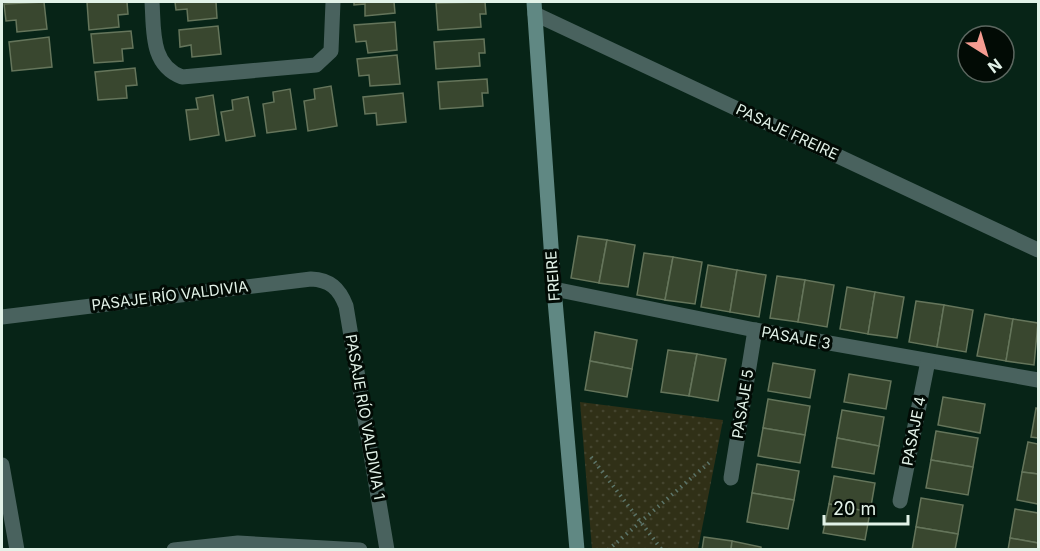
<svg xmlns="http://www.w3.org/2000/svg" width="1040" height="551" font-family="Inter,sans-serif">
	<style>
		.grass { fill: url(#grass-dots) }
		.building { fill: #39472f; stroke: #65755b; stroke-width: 1.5 }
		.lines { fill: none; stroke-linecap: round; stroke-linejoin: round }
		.path { stroke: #5c7468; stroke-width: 4; stroke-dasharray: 1.5 4.5; stroke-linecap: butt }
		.street { stroke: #49625e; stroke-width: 15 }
		.secondary { stroke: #608883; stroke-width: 15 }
		.labels { text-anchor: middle; stroke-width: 6; stroke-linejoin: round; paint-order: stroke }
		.street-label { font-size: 15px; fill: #e2f2e8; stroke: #020b05 }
	</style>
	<defs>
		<pattern id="grass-dots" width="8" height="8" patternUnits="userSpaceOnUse" patternTransform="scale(1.5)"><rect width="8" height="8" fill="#303017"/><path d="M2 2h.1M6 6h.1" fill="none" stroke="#44442e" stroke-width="1.8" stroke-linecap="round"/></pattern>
	</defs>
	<rect width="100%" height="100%" fill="#072417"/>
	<!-- grass -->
	<path class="grass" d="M580,402L723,420L698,549H592Z"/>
	<!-- building -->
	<g class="building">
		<path d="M44,2L47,29L17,32L16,20L6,21L4,4Z"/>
		<path d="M87,2H127L128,14L118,15L119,27L89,30Z"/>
		<path d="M175,2H216L217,18L188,21L187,9L176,10Z"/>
		<path d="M354,2H394L395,13L365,16V4L354,5Z"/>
		<path d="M485,2L486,14H480L481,27L438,30L436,3Z"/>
		<path d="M395,22L397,50L368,53L366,41L356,42L354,25Z"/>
		<path d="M218,26L221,54L192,57L191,45L180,47L179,30Z"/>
		<path d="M131,31L133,48L122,49L123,61L94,63L91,34Z"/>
		<path d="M49,37L52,67L12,71L9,42Z"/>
		<path d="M484,39L485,53H479L480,66L436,69L434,42Z"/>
		<path d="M397,55L400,84L370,86L369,75L359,76L357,59Z"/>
		<path d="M135,68L137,85L126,86L127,98L98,100L95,72Z"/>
		<path d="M487,79L488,93H482L483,106L440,109L438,82Z"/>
		<path d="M331,86L337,126L308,131L304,101L315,99L314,89Z"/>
		<path d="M290,89L296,129L267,133L263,104L274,102L273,92Z"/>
		<path d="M403,93L406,122L377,125L376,113L365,114L363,97Z"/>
		<path d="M213,95L219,135L190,140L186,110L198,109L196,98Z"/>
		<path d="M248,97L255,136L226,141L221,112L233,110L232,100Z"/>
		<path d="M578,236L607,240L599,283L571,278Z"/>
		<path d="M607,240L635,245L628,287L599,283Z"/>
		<path d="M644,253L673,257L665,300L637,295Z"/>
		<path d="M673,257L702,262L695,304L665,300Z"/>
		<path d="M708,265L737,270L730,312L701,307Z"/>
		<path d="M737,270L766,275L759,317L730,312Z"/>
		<path d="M777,276L805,280L798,322L770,318Z"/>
		<path d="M805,280L834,285L827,327L798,322Z"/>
		<path d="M847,287L875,292L868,334L840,329Z"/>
		<path d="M875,292L904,297L897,338L868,334Z"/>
		<path d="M916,301L944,305L937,347L909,342Z"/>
		<path d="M944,305L973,310L966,352L937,347Z"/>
		<path d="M985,314L1013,319L1006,361L977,356Z"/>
		<path d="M1013,319L1038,323L1034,365L1006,361Z"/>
		<path d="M595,332L637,340L632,369L590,361Z"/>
		<path d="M668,350L697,354L689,396L661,392Z"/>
		<path d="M697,354L726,359L718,401L689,396Z"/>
		<path d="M590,361L632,369L627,397L585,390Z"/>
		<path d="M773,363L815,370L810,398L768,391Z"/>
		<path d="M849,374L891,381L886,409L844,402Z"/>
		<path d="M943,397L985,404L980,433L938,425Z"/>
		<path d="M768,399L810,406L805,435L763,428Z"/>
		<path d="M1036,408L1038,409V438L1031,437Z"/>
		<path d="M842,410L884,417L879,446L837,438Z"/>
		<path d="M763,428L805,435L800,463L758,456Z"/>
		<path d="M936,431L978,438L973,467L931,460Z"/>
		<path d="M837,438L879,446L874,474L832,467Z"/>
		<path d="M1028,442L1038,444V474L1022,472Z"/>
		<path d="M931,460L973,467L968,495L926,488Z"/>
		<path d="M757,464L799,471L794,500L752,493Z"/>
		<path d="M1022,472L1038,474V504L1017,500Z"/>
		<path d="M834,476L875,483L870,512L829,504Z"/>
		<path d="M752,493L794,500L788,529L747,522Z"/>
		<path d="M921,498L963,505L958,534L916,527Z"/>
		<path d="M829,504L870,512L865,540L823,533Z"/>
		<path d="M1015,509L1038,513V543L1010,538Z"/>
		<path d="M916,527L958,534L955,550H912Z"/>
		<path d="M704,537L732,541L731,550H702Z"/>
		<path d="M1010,538L1038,543V550H1008Z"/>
		<path d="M732,541L761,547V550H731Z"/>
	</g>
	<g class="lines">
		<!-- path -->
		<g class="path">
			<path d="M591,457L662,550"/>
			<path d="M608,550L711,461"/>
		</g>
		<!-- street -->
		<g class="street">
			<path d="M152,2C154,30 150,65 182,77L316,65L331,51L333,2"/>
			<path d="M535,14L1038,250"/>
			<path d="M554,289L755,330L1038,380"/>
			<path d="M2,317L311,279C330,280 339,288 346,306L387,550"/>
			<path d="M2,465L17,550"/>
			<path d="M731,478L755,330"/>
			<path d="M900,501L928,361"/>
			<path d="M174,550L238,543L360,550"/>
		</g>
		<!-- secondary -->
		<path class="secondary" d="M534,2L554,289L577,550"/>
	</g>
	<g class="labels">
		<!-- street labels -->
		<g class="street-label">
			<text transform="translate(787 132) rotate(25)" y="5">PASAJE FREIRE</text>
			<text transform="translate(553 276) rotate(-94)" y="5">FREIRE</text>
			<text transform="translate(170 296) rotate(-7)" y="5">PASAJE RÍO VALDIVIA</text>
			<text transform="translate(796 338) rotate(10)" y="5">PASAJE 3</text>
			<text transform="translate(743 404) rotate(-81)" y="5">PASAJE 5</text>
			<text transform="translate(365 417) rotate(80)" y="5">PASAJE RÍO VALDIVIA 1</text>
			<text transform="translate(914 431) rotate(-79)" y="5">PASAJE 4</text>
		</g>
	</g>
	<!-- border -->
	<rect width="1040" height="551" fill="none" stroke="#e2f2e8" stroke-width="6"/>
	<!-- north arrow -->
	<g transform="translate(986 54) rotate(143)"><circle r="28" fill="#020b05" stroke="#5c6760" stroke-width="1.5"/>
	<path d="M0-4.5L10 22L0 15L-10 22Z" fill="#f59c91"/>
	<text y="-9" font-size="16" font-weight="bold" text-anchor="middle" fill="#e2f2e8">N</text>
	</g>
	<!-- scale -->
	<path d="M824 515v9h84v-9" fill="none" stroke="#e2f2e8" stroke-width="3"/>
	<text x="833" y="515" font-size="18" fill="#e2f2e8" stroke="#020b05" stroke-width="4.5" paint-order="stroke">20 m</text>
</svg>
